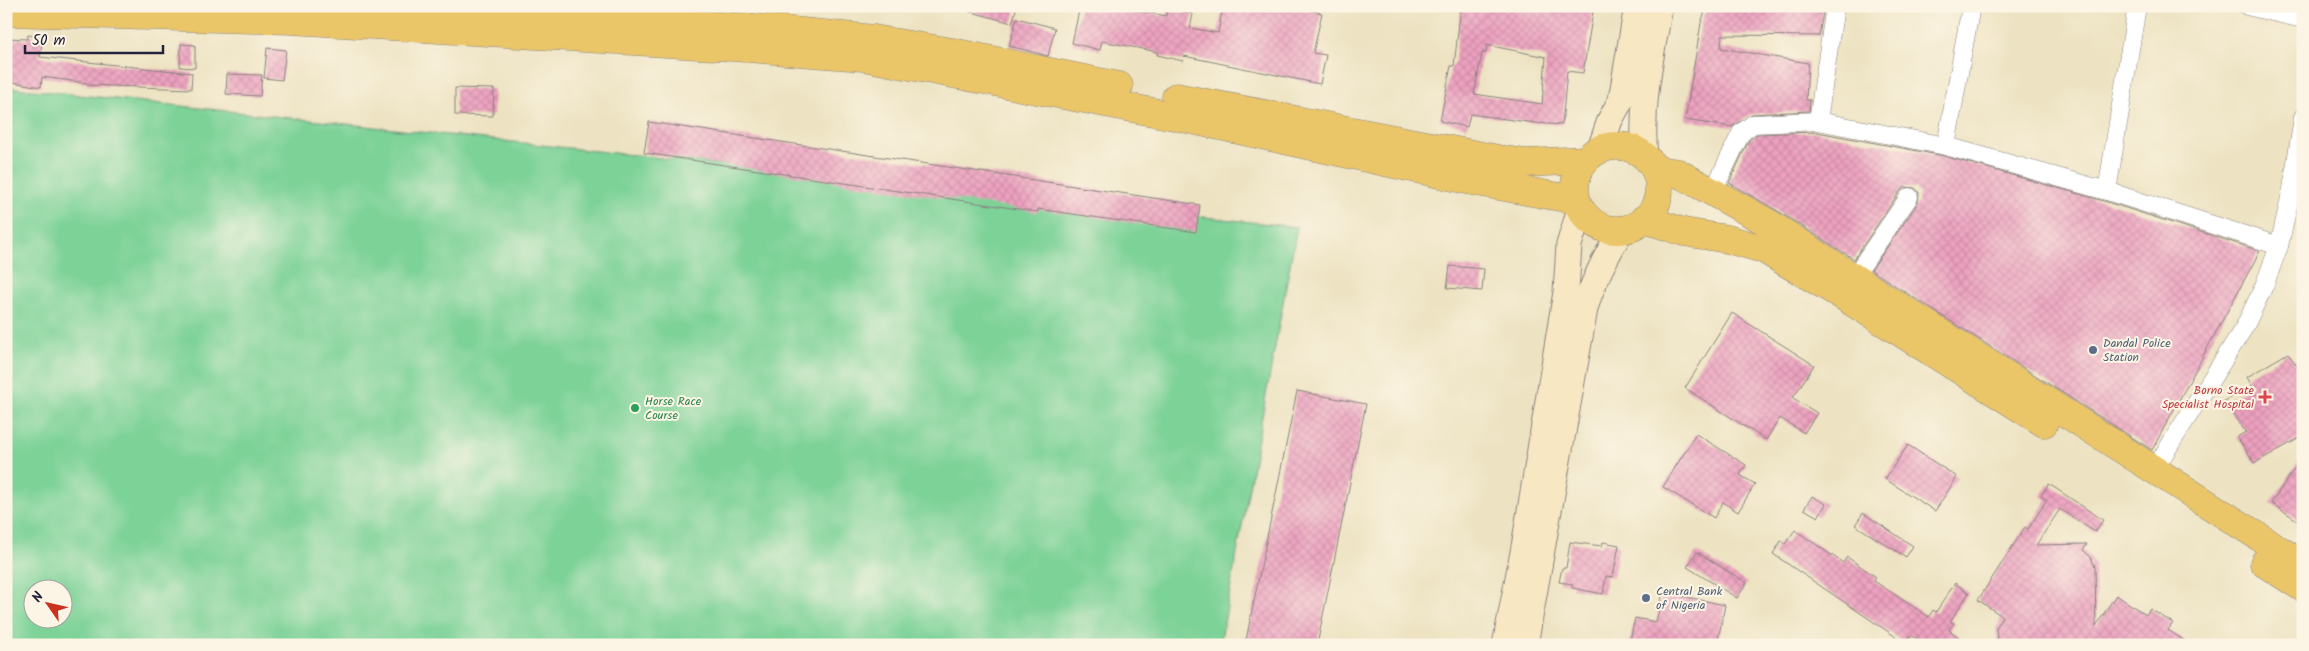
<svg xmlns="http://www.w3.org/2000/svg" width="2309" height="651" font-family="Kalam,sans-serif">
	<style>
		.grass { fill: #7bd297; stroke: #4e7a69; fill-rule: evenodd }
		.building { fill: url(#building-cross-hatch); fill-rule: evenodd }
		.lines { fill: none; stroke-linecap: round; stroke-linejoin: round }
		.street-casing { stroke: #88827e; stroke-width: 19 }
		.secondary-casing { stroke: #88827e; stroke-width: 27 }
		.primary-casing { stroke: #88827e; stroke-width: 29 }
		.street { stroke: #fff; stroke-width: 18 }
		.secondary { stroke: #f7e8c3; stroke-width: 25 }
		.primary { stroke: #ebc669; stroke-width: 28 }
		.service-dot { fill: #5c6f8a; stroke: #fcf5e5; stroke-width: 2 }
		.health-dot { fill: #e0444e; stroke: #fcf5e5; stroke-width: 2 }
		.leisure-dot { fill: #2e9e5b; stroke: #fcf5e5; stroke-width: 2 }
		.labels { text-anchor: middle; stroke-width: 4; stroke-linejoin: round; paint-order: stroke }
		.service-label { font-size: 12px; fill: #4e5e75; stroke: #fcf5e5; text-anchor: start }
		.health-label { font-size: 12px; fill: #be3a42; stroke: #fcf5e5; text-anchor: end }
		.leisure-label { font-size: 12px; fill: #27864d; stroke: #fcf5e5; text-anchor: start }
	</style>
	<defs>
		<pattern id="building-cross-hatch" width="8" height="8" patternUnits="userSpaceOnUse" patternTransform="scale(1.25)"><rect width="8" height="8" fill="#eda1bf"/><path d="M0 0l8 8M0 8l8-8" fill="none" stroke="#cb8aa5"/></pattern>
	</defs>
	<rect width="100%" height="100%" fill="#fcf5e5"/>
	<filter id="ink" filterUnits="userSpaceOnUse"><feTurbulence type="fractalNoise" baseFrequency=".02" numOctaves="2"/><feDisplacementMap in="SourceGraphic" scale="10" xChannelSelector="R" yChannelSelector="G"/><feConvolveMatrix kernelMatrix="1 2 1 2 8 2 1 2 1" color-interpolation-filters="sRGB"/></filter>
	<filter id="wash" filterUnits="userSpaceOnUse"><feTurbulence type="fractalNoise" baseFrequency=".0096" numOctaves="4" result="noise"/><feDisplacementMap in="SourceGraphic" scale="20" xChannelSelector="R" yChannelSelector="G"/><feGaussianBlur stdDeviation="1.12" result="paint"/><feColorMatrix in="noise" values="0 0 0 0 0 0 0 0 0 0 0 0 0 0 0 0 0 1.4 0 .05"/><feComposite in="paint" operator="in"/></filter>
	<g filter="url(#wash)">
		<rect width="100%" height="100%" fill="#ede3c2"/>
		<!-- grass -->
		<path class="grass" d="M6,87L1297,227L1220,645H6ZM32,588H62V618H32Z"/>
		<g id="blocks">
			<!-- building -->
			<g class="building">
				<path d="M968,6H1017L1012,23L968,11Z"/>
				<path d="M1080,6H1115L1166,16L1168,8L1193,14L1190,28L1218,33L1223,6H1291L1322,13L1313,53L1326,55L1320,84L1184,56L1183,61L1157,55L1158,52L1102,41L1100,50L1072,43Z"/>
				<path d="M1461,6H1594L1583,73L1567,71L1562,125L1535,123L1470,114L1467,127L1440,121L1451,66H1454ZM1487,45L1546,57L1542,104L1474,94L1482,53H1486Z"/>
				<path d="M1707,6H1824L1819,36L1722,35L1721,48L1808,63L1806,100H1810L1809,111L1752,114L1732,127L1685,120L1701,23Z"/>
				<path d="M1017,18L1055,28L1048,56L1009,46Z"/>
				<path d="M28,35L43,37L40,57L192,73L191,89L87,85V83L42,77L41,87L6,81V38L27,39Z"/>
				<path d="M181,44L195,45V68L180,67Z"/>
				<path d="M267,48L286,50L282,80L264,78Z"/>
				<path d="M227,74L262,75L260,96L226,94Z"/>
				<path d="M455,88L494,89L493,116L455,115Z"/>
				<path d="M649,122L1200,205L1196,232L1038,209V212L644,153Z"/>
				<path d="M1817,132L1944,156L2104,201L2260,251L2152,450L1871,270L1918,203L1919,193L1915,188L1905,187L1900,191L1854,259L1778,211L1729,183L1749,140L1757,134Z"/>
				<path d="M1450,266L1484,269L1482,291L1447,288Z"/>
				<path d="M1732,313L1814,365L1793,398L1817,413L1804,433L1780,418L1766,440L1685,388Z"/>
				<path d="M2288,353L2303,375V436L2255,463L2237,437L2246,432L2223,402L2252,386L2247,377Z"/>
				<path d="M1297,391L1366,404L1317,645H1245Z"/>
				<path d="M1696,434L1746,465L1740,475L1755,484L1738,512L1723,502L1714,518L1663,487Z"/>
				<path d="M1908,445L1957,477L1935,511L1885,479Z"/>
				<path d="M2303,456V524L2271,503Z"/>
				<path d="M2049,484L2103,520L2095,532L2060,509L2036,545L2087,544L2083,550L2091,557L2095,567L2096,626L2116,595L2146,615L2150,609L2173,623L2168,630L2191,645H1998L1996,629L2002,616L1978,600L2025,527L2028,529L2047,500L2041,496Z"/>
				<path d="M1812,496L1826,504L1818,517L1804,509Z"/>
				<path d="M1863,513L1913,546L1906,557L1855,525Z"/>
				<path d="M1795,530L1843,563L1847,557L1876,577L1874,581L1929,617L1933,610L1936,612L1955,583L1969,593L1950,621L1954,623L1949,630L1970,645H1926L1911,635L1905,643L1773,554L1781,541L1785,544Z"/>
				<path d="M1570,542L1602,546L1603,542L1619,545L1613,577L1606,576L1603,594L1572,588V584L1559,582L1562,568H1566Z"/>
				<path d="M1697,552L1747,583L1737,598L1687,567Z"/>
				<path d="M1663,592L1725,605L1717,645H1629L1635,618L1656,622Z"/>
			</g>
		</g>
	</g>
	<g filter="url(#ink)">
		<use href="#blocks" fill-opacity="0" stroke="#88827e" stroke-width="1"/>
		<g class="lines">
			<!-- street casing -->
			<g class="street-casing">
				<g id="street">
					<path d="M2247,6L2303,19"/>
					<path d="M1818,121L1835,6"/>
					<path d="M1946,146L1971,6"/>
					<path d="M2107,191L2137,6"/>
					<path d="M1713,192L1741,133L1753,124L1818,121L1946,146L2107,191L2279,246"/>
					<path d="M1854,277L1909,197"/>
					<path d="M2154,470L2245,326L2264,286L2279,246L2292,189L2303,117"/>
				</g>
			</g>
			<!-- secondary casing -->
			<g class="secondary-casing">
				<g id="secondary">
					<path d="M1600,149L1610,120L1621,100L1637,6"/>
					<path d="M1645,157C1640,103 1651,59 1660,6"/>
					<path d="M1505,645L1524,547L1566,292L1569,245L1580,209"/>
					<path d="M1525,645L1585,309C1593,280 1607,255 1622,229"/>
				</g>
			</g>
			<!-- primary casing -->
			<g class="primary-casing">
				<g id="primary">
					<path d="M396,6L772,29L874,39L952,52L1119,86"/>
					<path d="M6,12L291,20L747,48L863,57L1174,116L1472,181L1576,200"/>
					<path d="M1176,97L1498,159L1526,163L1586,160"/>
					<circle cx="1617" cy="188" r="42"/>
					<path d="M1655,170L1678,173L1770,224L2303,565"/>
					<path d="M1644,219L1684,232L1727,239L1763,249L1841,295L2044,423"/>
					<path d="M2264,563L2303,588"/>
				</g>
			</g>
			<!-- street -->
			<use href="#street" class="street"/>
			<!-- secondary -->
			<use href="#secondary" class="secondary"/>
			<!-- primary -->
			<use href="#primary" class="primary"/>
		</g>
	</g>
	<!-- markers -->
	<g class="service-dot">
		<circle cx="2093" cy="350" r="5"/>
		<circle cx="1646" cy="598" r="5"/>
	</g>
	<path class="health-dot" d="M2262.5 389.5h5v5h5v5h-5v5h-5v-5h-5v-5h5z"/>
	<circle class="leisure-dot" cx="635" cy="408" r="5"/>
	<g class="labels">
		<!-- service labels -->
		<g class="service-label">
			<text x="2103" y="347">Dandal Police<tspan x="2103" dy="14">Station</tspan></text>
			<text x="1656" y="595">Central Bank<tspan x="1656" dy="14">of Nigeria</tspan></text>
		</g>
		<!-- health labels -->
		<g class="health-label">
			<text x="2254" y="394">Borno State<tspan x="2254" dy="14">Specialist Hospital</tspan></text>
		</g>
		<!-- leisure labels -->
		<g class="leisure-label">
			<text x="645" y="405">Horse Race<tspan x="645" dy="14">Course</tspan></text>
		</g>
	</g>
	<!-- margin -->
	<rect width="2309" height="651" fill="none" stroke="#fcf5e5" stroke-width="25"/>
	<!-- north arrow -->
	<g transform="translate(48 604) rotate(304)"><circle r="24" fill="#fcf5e5" stroke="#a5a1a1"/>
	<path d="M0-4L9 19L0 12L-9 19Z" fill="#c8321e"/>
	<text y="-8" font-size="14" font-weight="bold" text-anchor="middle" fill="#22223b">N</text>
	</g>
	<!-- scale -->
	<path d="M25 45v8h138v-8" fill="none" stroke="#22223b" stroke-width="2.5"/>
	<text x="32" y="45" font-size="15" fill="#22223b" stroke="#fcf5e5" stroke-width="4" paint-order="stroke">50 m</text>
</svg>
